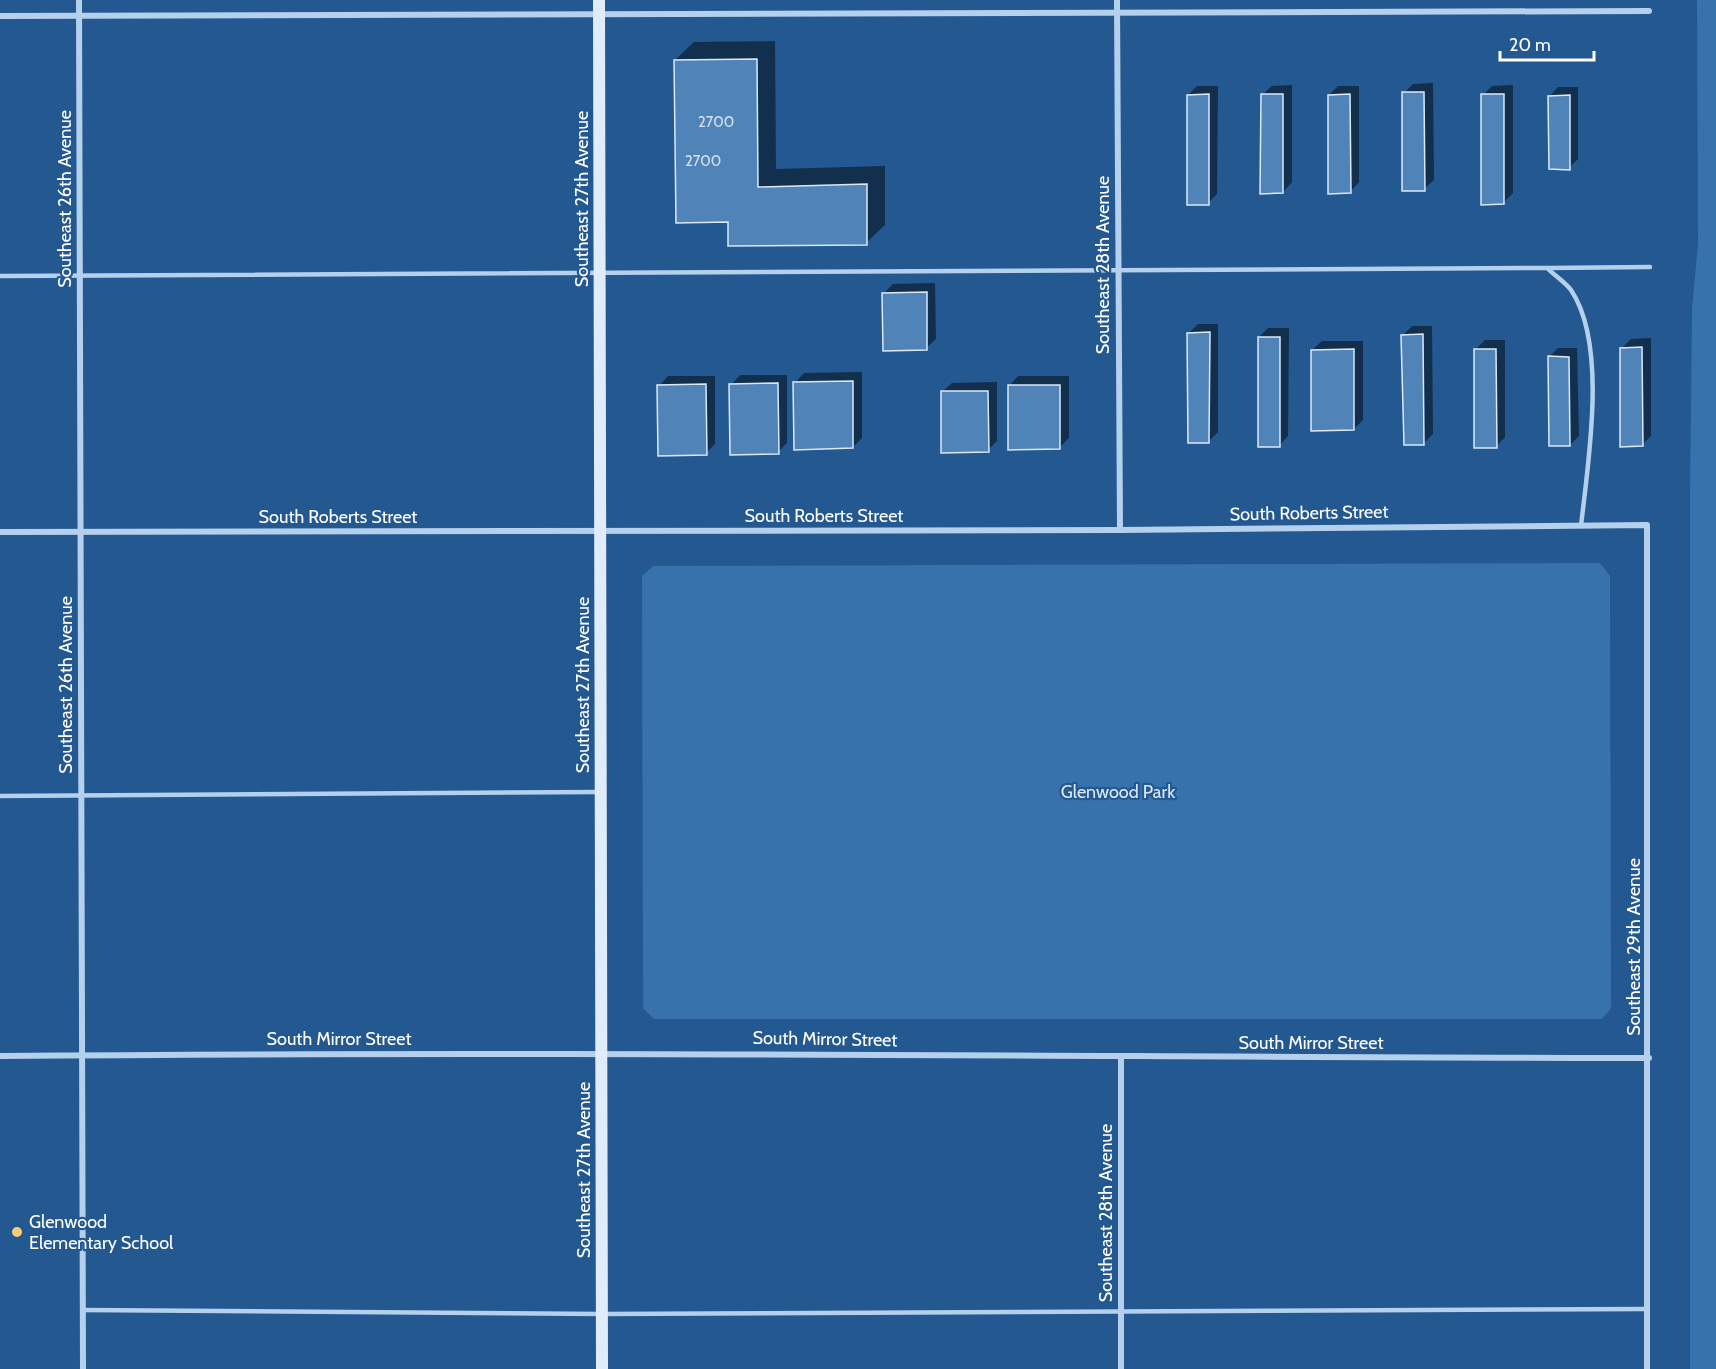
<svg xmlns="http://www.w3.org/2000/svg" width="1716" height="1369" font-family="Cabin,sans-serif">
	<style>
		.green { fill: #3772ad }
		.shadow { fill: #0007 }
		.building { fill: #5083b8; stroke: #dae9f9; stroke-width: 1.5 }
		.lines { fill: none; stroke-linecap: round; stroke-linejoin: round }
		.service { stroke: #b4d0ec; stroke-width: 4.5 }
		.minor { stroke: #b4d0ec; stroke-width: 6 }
		.secondary { stroke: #e0ecf9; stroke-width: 12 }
		.poi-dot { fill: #f7cc77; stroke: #235890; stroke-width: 2 }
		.labels { text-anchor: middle; stroke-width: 4.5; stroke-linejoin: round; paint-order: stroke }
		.number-label { font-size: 15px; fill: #d3e0ed }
		.street-label { font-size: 18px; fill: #fff; stroke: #235890 }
		.park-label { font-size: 18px; fill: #dae9f9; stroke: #235890 }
		.poi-label { font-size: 18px; fill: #fff; stroke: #235890; text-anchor: start }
	</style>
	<rect width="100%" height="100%" fill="#235890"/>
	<!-- green -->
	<g class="green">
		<path d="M1697,0H1716V1369H1690V490L1692,309L1698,244Z"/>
		<path d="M1600,563L1610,576L1611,1008L1602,1019H654L643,1008L642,576L653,566Z"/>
	</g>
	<!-- shadow -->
	<g class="shadow">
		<path d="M775,41L776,169L885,166V225L866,243L729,220L675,60L694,42Z"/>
		<path d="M1433,83L1434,180L1424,189L1404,93L1413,84Z"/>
		<path d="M1292,85V182L1283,192L1262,95L1272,86Z"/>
		<path d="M1513,85V193L1504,202L1483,95L1492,86Z"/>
		<path d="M1197,86H1218L1217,194L1208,203L1188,95Z"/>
		<path d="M1338,86H1359V182L1350,192L1329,95Z"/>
		<path d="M1558,87H1578V159L1569,168L1549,97Z"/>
		<path d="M935,283L936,339L926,348L883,294L893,284Z"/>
		<path d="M1198,324H1218V432L1209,441L1189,333Z"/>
		<path d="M1412,326H1432L1433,434L1424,443L1403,335Z"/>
		<path d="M1268,328H1289L1288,436L1279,446L1259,337Z"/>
		<path d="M1651,338V436L1642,445L1622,348L1631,339Z"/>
		<path d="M1485,340H1505V437L1496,447L1475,350Z"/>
		<path d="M1322,341H1363V420L1354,429L1312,350Z"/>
		<path d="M1558,348H1577L1579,436L1570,445L1549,357Z"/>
		<path d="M862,372V438L853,447L795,383L804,373Z"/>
		<path d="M740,375H787V443L778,452L731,385Z"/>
		<path d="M668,376H715V444L706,453L659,386Z"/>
		<path d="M1018,376H1069V438L1060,447L1009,386Z"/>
		<path d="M997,382V441L988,450L942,392L952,383Z"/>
	</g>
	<!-- building -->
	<g class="building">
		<path d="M757,59L758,187L867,184V245L728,246V222L676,223L674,60Z"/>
		<path d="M1402,92H1424L1425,191H1402Z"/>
		<path d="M1209,94V205H1187V95Z"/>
		<path d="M1261,94H1283V193L1260,194Z"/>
		<path d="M1350,94L1351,193L1328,194V95Z"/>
		<path d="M1481,94H1504V204L1481,205Z"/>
		<path d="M1570,95V170L1549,169L1548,96Z"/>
		<path d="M927,292V350L883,351L882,293Z"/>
		<path d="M1210,332L1209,443H1188L1187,333Z"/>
		<path d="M1423,334L1424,445H1404L1401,335Z"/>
		<rect x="1258" y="337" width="22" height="110"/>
		<path d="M1642,347L1643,446L1620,447V348Z"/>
		<path d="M1354,349V430L1311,431V350Z"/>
		<path d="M1474,349H1496L1497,448H1474Z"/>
		<path d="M1548,356L1569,357L1570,446H1549Z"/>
		<path d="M853,381V448L794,450L793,382Z"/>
		<path d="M778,383L779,454L730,455L729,384Z"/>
		<path d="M706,384L707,455L658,456L657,385Z"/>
		<path d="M1008,385H1060V449L1008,450Z"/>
		<path d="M941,391H988L989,452L941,453Z"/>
	</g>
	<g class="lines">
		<!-- service -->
		<g class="service">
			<path d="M1547,268L1650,267"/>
			<path d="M0,276L1547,268C1554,275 1565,282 1571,290C1608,345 1588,462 1581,526"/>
			<path d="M0,796L600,792"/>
			<path d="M83,1310L602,1314L1648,1309"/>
		</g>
		<!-- minor -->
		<g class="minor">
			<path d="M79,0L83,1369"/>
			<path d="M1117,0L1120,530"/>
			<path d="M0,16L1649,11"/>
			<path d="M0,532L1120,530L1647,525V1369"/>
			<path d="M0,1056C550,1051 1099,1057 1649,1058"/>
			<path d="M1121,1369V1057"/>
		</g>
		<!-- secondary -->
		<path class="secondary" d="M599,0L602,1369"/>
	</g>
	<!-- markers -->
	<circle class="poi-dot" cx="17" cy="1232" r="6"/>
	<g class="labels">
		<!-- number labels -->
		<g class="number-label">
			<text x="716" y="127">2700</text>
			<text x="703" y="166">2700</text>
		</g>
		<!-- street labels -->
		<g class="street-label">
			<text transform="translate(65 199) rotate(-90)" y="6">Southeast 26th Avenue</text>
			<text transform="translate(582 199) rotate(-90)" y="6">Southeast 27th Avenue</text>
			<text transform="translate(1103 265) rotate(-90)" y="6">Southeast 28th Avenue</text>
			<text transform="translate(1309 513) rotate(-1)" y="6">South Roberts Street</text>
			<text x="824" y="522">South Roberts Street</text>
			<text x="338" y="523">South Roberts Street</text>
			<text transform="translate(66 685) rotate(-90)" y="6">Southeast 26th Avenue</text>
			<text transform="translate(583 685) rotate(-90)" y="6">Southeast 27th Avenue</text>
			<text transform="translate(1634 947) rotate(-90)" y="6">Southeast 29th Avenue</text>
			<text x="339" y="1045">South Mirror Street</text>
			<text transform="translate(825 1039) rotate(1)" y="6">South Mirror Street</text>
			<text x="1311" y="1049">South Mirror Street</text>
			<text transform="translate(584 1170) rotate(-90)" y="6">Southeast 27th Avenue</text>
			<text transform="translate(1106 1213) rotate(-90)" y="6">Southeast 28th Avenue</text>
		</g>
		<!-- park labels -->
		<g class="park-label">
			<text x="1118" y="798">Glenwood Park</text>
		</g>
		<!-- poi labels -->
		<g class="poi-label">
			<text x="29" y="1228">Glenwood<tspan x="29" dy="21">Elementary School</tspan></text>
		</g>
	</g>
	<!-- scale -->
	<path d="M1500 51v9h94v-9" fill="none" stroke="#ffffff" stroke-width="3"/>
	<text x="1509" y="51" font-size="18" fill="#ffffff" stroke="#235890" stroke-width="4.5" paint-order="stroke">20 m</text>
</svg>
